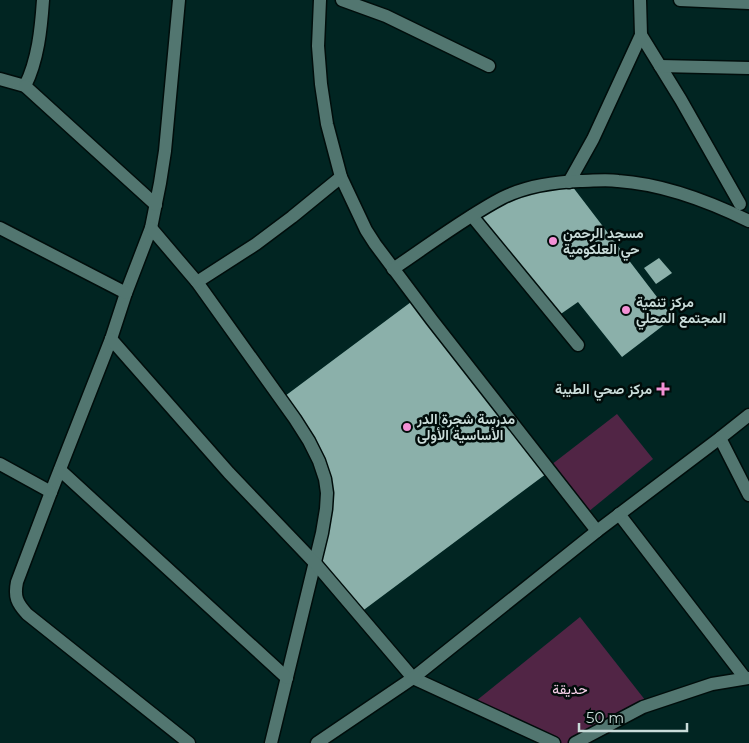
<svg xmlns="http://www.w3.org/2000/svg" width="749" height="743" font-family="Montserrat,Vazirmatn,sans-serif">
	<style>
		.green { fill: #512545 }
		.building { fill: #8bb0aa }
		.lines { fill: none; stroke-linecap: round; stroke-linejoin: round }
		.minor-casing { stroke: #000d0b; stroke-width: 15 }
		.tertiary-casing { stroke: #000d0b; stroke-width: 15 }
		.minor { stroke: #527670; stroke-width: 12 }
		.tertiary { stroke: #527670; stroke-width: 12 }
		.poi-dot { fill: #f391d6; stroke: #010c0a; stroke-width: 2 }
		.labels { text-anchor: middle; stroke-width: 5; stroke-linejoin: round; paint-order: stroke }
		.poi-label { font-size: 14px; font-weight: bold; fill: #c9dcd9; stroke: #010c0a; text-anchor: start }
		.park-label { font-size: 14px; fill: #f9d2eb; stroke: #010c0a }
	</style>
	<rect width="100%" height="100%" fill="#012522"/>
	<!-- green -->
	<g class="green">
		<path d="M617,414L653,459L588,512L551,465Z"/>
		<path d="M580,617L649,705L575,743H554L471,705Z"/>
	</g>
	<!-- building -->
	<g class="building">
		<path d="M569,182L673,318L622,357L578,302L555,318L472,216L526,189Z"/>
		<path d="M659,258L672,273L656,284L644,268Z"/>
		<path d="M411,302L546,474L361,612L318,561L331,505L285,396Z"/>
	</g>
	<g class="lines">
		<!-- minor casing -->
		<g class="minor-casing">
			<g id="minor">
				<path d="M179,0L165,151L160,183L151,228L126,293L111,339L51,492L17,582C14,597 17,603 27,614L189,743"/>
				<path d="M320,0L318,46L321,84L327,124L341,177L366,230L375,244L432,320L597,531"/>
				<path d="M342,0L386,16L489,66"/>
				<path d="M641,35L681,100L740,204"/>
				<path d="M660,66L749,68"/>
				<path d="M0,79L25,86C38,60 41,29 43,0"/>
				<path d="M25,86L156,205"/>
				<path d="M569,182L593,139L641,35L640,0"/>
				<path d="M472,216L578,345"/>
				<path d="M0,228L126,293"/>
				<path d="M151,228L197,282L295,419L309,441L319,461L325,479L327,493L326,509L322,533L271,743"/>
				<path d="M393,269C429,245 464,218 502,198C526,186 554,182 580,181C593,181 606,179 618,181C664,184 708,201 749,221"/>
				<path d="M197,282L256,244L292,217L341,177"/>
				<path d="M111,339L229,473L315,563L413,678L554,743"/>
				<path d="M720,438L749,495"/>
				<path d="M0,464L51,492"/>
				<path d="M60,470L287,678"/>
				<path d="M619,514L745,678"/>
				<path d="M317,743L413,678L597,531L720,438L749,415"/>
				<path d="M575,743L643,707L712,684L749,678"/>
			</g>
		</g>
		<!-- tertiary casing -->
		<g class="tertiary-casing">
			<path id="tertiary" d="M680,0L749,3"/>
		</g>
		<!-- minor -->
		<use href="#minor" class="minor"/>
		<!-- tertiary -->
		<use href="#tertiary" class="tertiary"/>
	</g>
	<!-- markers -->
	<g class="poi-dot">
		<circle cx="553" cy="241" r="5"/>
		<circle cx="626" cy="310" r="5"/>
		<path d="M660.5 381.5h5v5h5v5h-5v5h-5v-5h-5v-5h5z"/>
		<circle cx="407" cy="427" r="5"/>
	</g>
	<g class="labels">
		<!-- poi labels -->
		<g class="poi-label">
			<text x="563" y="238">مسجد الرحمن<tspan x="563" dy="16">حي العلكومية</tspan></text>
			<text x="636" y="307">مركز تنمية<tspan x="636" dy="16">المجتمع المحلي</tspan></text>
			<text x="652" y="394" text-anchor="end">مركز صحي الطيبة</text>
			<text x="417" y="424">مدرسة شجرة الدر<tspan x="417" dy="16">الأساسية الأولى</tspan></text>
		</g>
		<!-- park labels -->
		<g class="park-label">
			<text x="570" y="694">حديقة</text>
		</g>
	</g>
	<!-- scale -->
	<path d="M579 723v8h108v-8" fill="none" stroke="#c9dcd9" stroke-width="2.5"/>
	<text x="586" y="723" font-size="15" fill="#c9dcd9" stroke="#010c0a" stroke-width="4" paint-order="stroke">50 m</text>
</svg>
